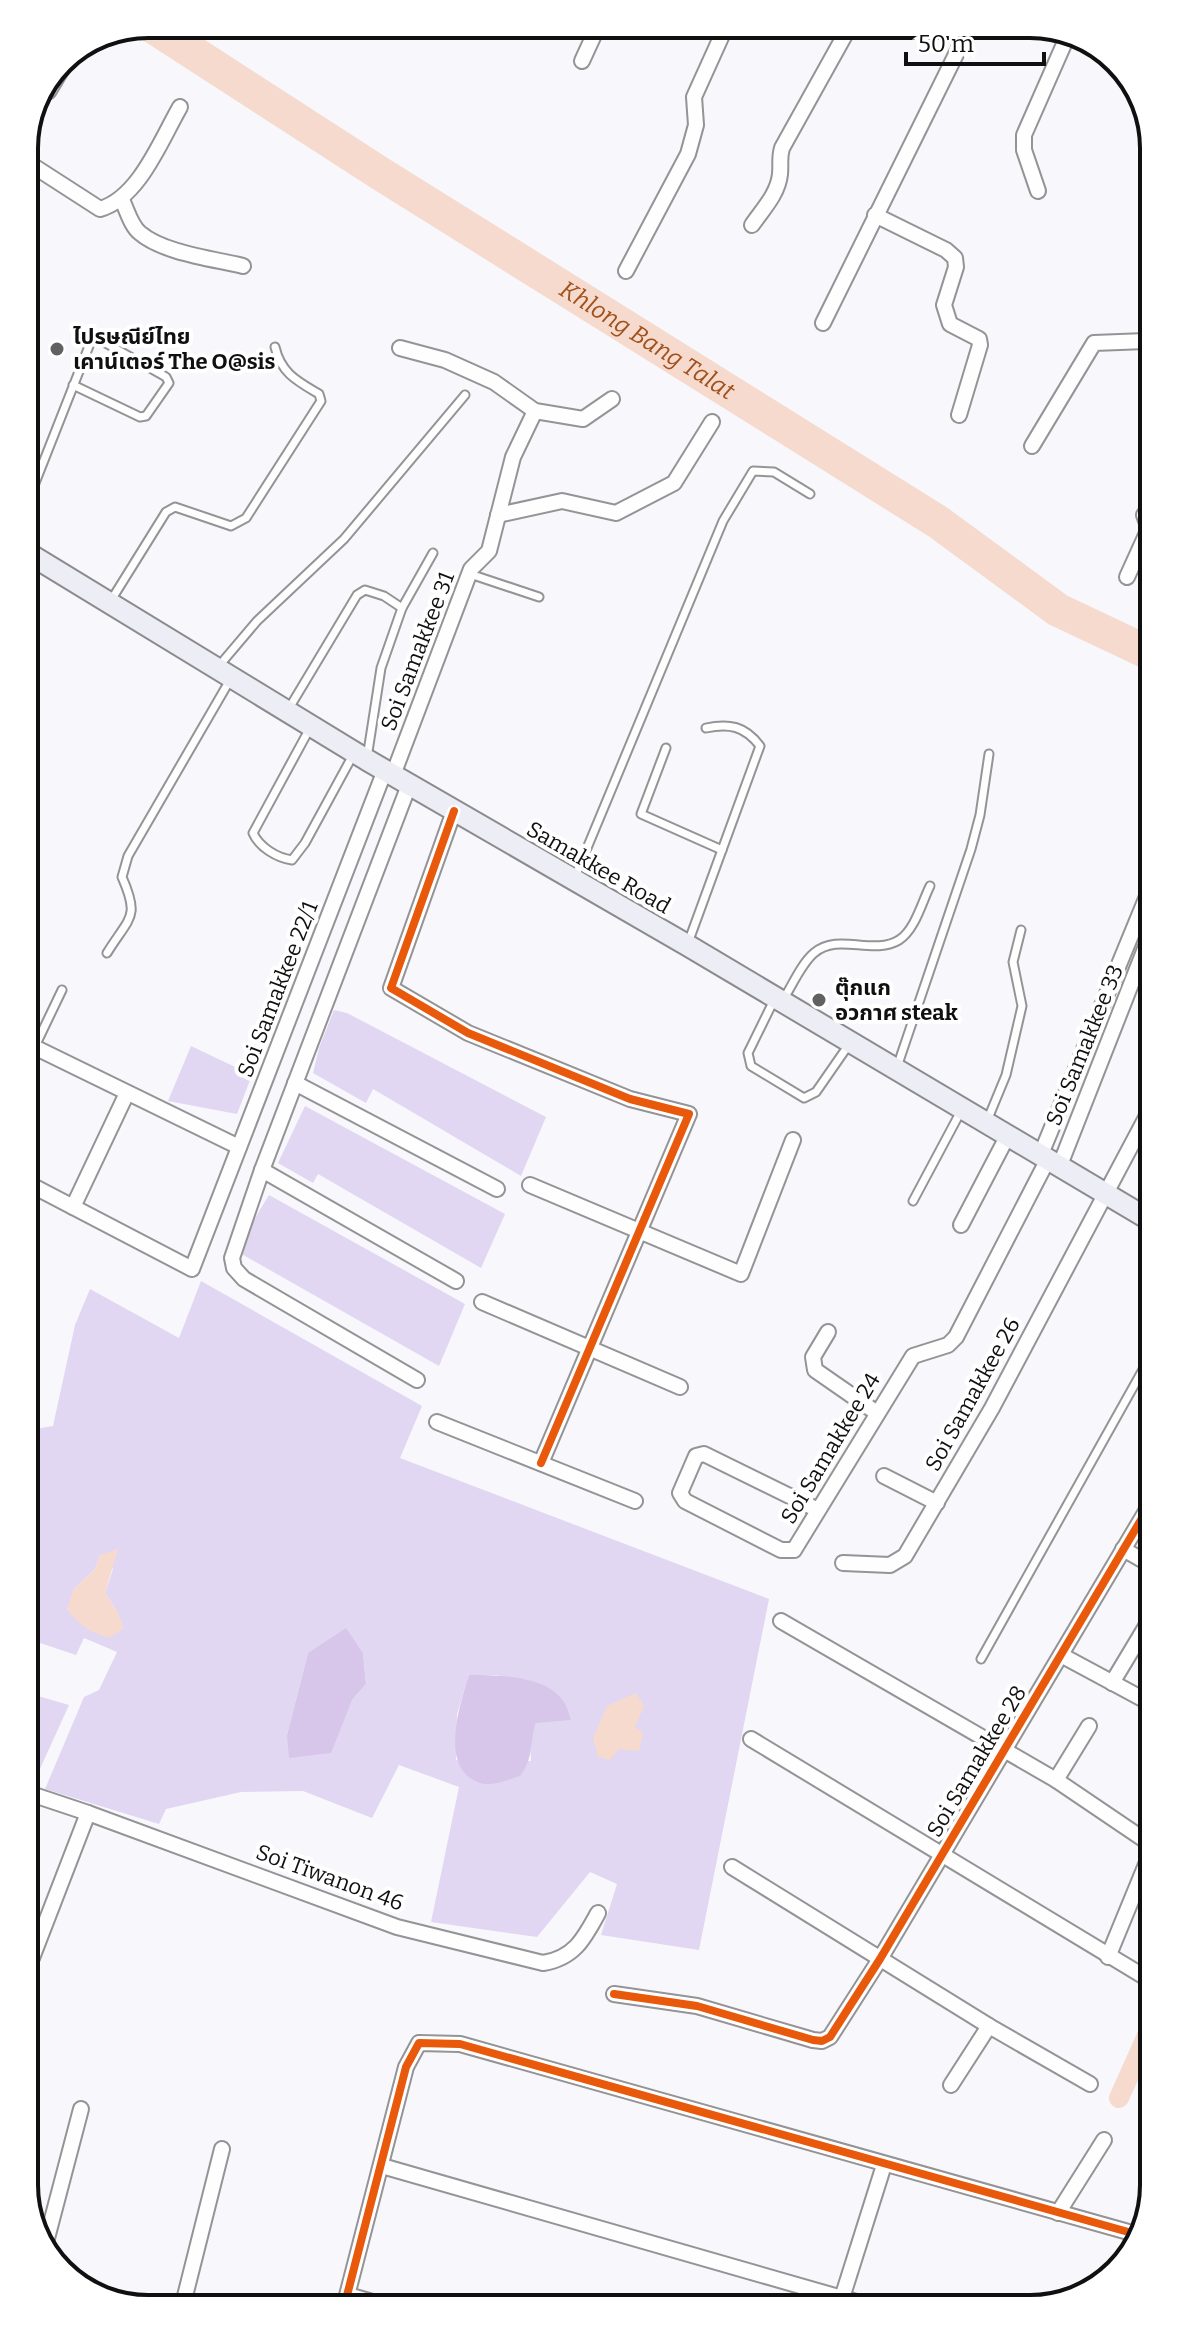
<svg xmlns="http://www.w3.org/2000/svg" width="1178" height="2333" font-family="Bitter,'Noto Sans Thai',serif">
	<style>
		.green { fill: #e2d7f2; fill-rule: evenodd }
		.forest { fill: #d7c6e9 }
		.water { fill: #f6dace }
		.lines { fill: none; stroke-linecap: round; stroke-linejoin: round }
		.canal { stroke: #f6dace; stroke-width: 20 }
		.river { stroke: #f6dace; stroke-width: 34 }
		.service-casing { stroke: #949496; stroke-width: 11 }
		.minor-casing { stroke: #949496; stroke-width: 18 }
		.tertiary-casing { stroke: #949496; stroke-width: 22 }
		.secondary-casing { stroke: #8b8b8d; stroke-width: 24 }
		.service { stroke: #fefeff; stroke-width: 7 }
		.minor { stroke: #fefeff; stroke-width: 14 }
		.tertiary { stroke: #fefeff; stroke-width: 18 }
		.secondary { stroke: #ecedf5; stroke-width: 20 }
		.cycleway-casing { stroke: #fff; stroke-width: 13 }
		.cycleway { stroke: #e8590c; stroke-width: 8 }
		.poi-dot { fill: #616163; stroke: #fff; stroke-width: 3 }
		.labels { text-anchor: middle; stroke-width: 8; stroke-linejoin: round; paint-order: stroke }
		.poi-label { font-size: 22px; font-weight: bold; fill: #101010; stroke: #fff; text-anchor: start }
		.street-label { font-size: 22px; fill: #101010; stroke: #fff }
		.water-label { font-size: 24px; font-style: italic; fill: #a0511c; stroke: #fff }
		.rim { fill: none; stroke: #101010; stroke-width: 4 }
	</style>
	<rect width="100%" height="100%" fill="#f7f7fc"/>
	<!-- green -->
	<g class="green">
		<path d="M334,1010L347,1013L546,1117L521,1176L373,1089L366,1103L313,1073L319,1048Z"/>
		<path d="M191,1046L252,1075L237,1114L168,1101Z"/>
		<path d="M305,1106L505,1214L481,1268L318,1174L313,1183L278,1163Z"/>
		<path d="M269,1195L465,1304L439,1366L238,1252L244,1236Z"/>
		<path d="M201,1281L422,1406L400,1458L769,1599L699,1950L601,1935L617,1884L590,1872L537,1937L431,1922L459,1787L399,1765L372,1818L303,1791L241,1792L166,1809L159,1824L45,1789L84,1697L99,1690L117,1652L84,1638L76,1655L40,1643L31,1667L30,1438L41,1428L53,1426L75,1325L90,1289L179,1338ZM100,1555L113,1569L105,1593L117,1611L73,1590L95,1569ZM308,1653H363L366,1684L352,1700L287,1735ZM469,1675H496L519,1680L536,1723L530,1741L531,1761L456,1760L457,1714Z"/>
		<path d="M31,1694L69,1705L34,1782L31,1781Z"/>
	</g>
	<!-- forest -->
	<g class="forest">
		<path d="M346,1628L363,1653L366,1684L352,1700L331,1753L289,1758L287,1735L308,1653Z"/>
		<path d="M469,1675C497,1675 547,1675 564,1702C567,1706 569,1714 571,1720L536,1723C529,1744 534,1758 520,1776C510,1779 494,1786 484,1784C437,1773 459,1707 469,1675Z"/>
	</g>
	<!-- water -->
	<g class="water">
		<path d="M118,1549L105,1593L117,1611L124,1628L110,1638C91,1632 79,1626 67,1609L73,1590L95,1569L100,1555Z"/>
		<path d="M636,1693L644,1706L635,1727L643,1733L639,1751L619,1749L610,1760L598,1757L593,1738L607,1706Z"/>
	</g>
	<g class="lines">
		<!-- canal -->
		<path class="canal" d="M1119,2098L1153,2022"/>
		<!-- river -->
		<path class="river" id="s1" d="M149,24L381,174L938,522L1058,610L1147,652"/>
		<!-- service casing -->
		<g class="service-casing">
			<g id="service">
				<path d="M26,506L91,341H102L166,377L169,383L146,416L140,417L73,385"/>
				<path d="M470,574L539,597"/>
				<path d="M110,602L166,512L175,507L231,526L246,518L321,401L319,394C297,381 281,373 275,347"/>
				<path d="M402,608L433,553"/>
				<path d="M218,667L257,621L344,539L465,395"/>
				<path d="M288,710L357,595L365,590L384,596L402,608L381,668L367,758"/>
				<path d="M310,728L253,833C259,847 277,858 292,860L305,843L353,755"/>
				<path d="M666,748L641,814L722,850"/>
				<path d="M575,877L723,521L753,471L774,472L810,494"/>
				<path d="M688,943L760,746C745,726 729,723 706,728"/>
				<path d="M107,953C130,916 140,918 122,877L128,856L230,680"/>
				<path d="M774,1000L748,1053L751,1066L804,1098L816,1092L850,1043"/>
				<path d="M783,1000C792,986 801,964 814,953C838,932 873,956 899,940C915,930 922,902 930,886"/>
				<path d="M28,1061L62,990"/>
				<path d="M897,1067L971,849L980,815L989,754"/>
				<path d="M987,1121L1006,1075L1022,1006L1013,962L1021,930"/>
				<path d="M913,1201L961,1111"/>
				<path d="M981,1659L1150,1357"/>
			</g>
		</g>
		<!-- minor casing -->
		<g class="minor-casing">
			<g id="minor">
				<path d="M582,61L599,24"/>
				<path d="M24,160L100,209C139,198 161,140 180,107"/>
				<path d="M1038,191L1024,150V135L1068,35"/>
				<path d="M122,200C127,210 131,226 140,233C163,253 215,259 243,266"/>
				<path d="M875,215L946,250L955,258L956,267L944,305L950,324L979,339L980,345L959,415"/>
				<path d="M752,225C763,209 778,194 780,174C781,164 779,158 782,148L851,24"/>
				<path d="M626,271L688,154L696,125L694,97L727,24"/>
				<path d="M823,323L971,24"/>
				<path d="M400,348L445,360L494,382L535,411L583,419L612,399"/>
				<path d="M1032,446L1094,343L1146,341"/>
				<path d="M1147,511L1144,515L1147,523"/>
				<path d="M498,515L562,501L616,513L674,483L712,422"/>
				<path d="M1127,577L1147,533"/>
				<path d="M393,775L471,569L489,551L513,457L535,411"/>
				<path d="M409,785L262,1170L232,1258L234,1268L244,1279L417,1380"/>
				<path d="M454,811L391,988L468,1033L630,1099L689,1114L541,1463"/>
				<path d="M28,1044L239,1147"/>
				<path d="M295,1083L497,1189"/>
				<path d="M1041,1154L1148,894"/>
				<path d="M1060,1165L1148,941"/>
				<path d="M262,1170L456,1281"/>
				<path d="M29,1184L192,1269L385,770"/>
				<path d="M530,1185L741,1274L793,1140"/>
				<path d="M73,1207L127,1093"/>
				<path d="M961,1225L1008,1135"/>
				<path d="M482,1302L680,1387"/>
				<path d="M828,1332L813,1357L815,1370L877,1413"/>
				<path d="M437,1422L635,1501"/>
				<path d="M884,1476L937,1503"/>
				<path d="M818,1510L704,1454L696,1456L680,1493L685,1501L781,1550H794L913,1356L948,1345L956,1337L1048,1159"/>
				<path d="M1123,1549L1151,1565"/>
				<path d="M843,1563L890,1565L905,1556L992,1408L1149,1112"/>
				<path d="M781,1621L1056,1780L1152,1845"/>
				<path d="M1061,1655L1152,1704"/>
				<path d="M1112,1683L1151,1618"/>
				<path d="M751,1739L1153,1982"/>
				<path d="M1056,1780L1089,1726"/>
				<path d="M31,1794L88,1813L397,1927L543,1963C574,1958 584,1939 598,1913"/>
				<path d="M732,1867L989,2026L1090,2084"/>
				<path d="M1108,1957L1152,1850"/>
				<path d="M32,1958L88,1813"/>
				<path d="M614,1994L697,2006L813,2040L822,2041L830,2037L880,1959L1151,1503"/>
				<path d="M951,2085L989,2026"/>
				<path d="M382,2166L856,2302"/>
				<path d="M1058,2213L1104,2140"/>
				<path d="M45,2246L81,2109"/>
				<path d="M348,2295L386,2306"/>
				<path d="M842,2298L884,2165"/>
				<path d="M344,2307L406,2067L419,2043L460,2044L1139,2235"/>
				<path d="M182,2308L222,2149"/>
			</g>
		</g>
		<!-- tertiary casing -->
		<g class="tertiary-casing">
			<path id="tertiary" d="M47,90L66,58"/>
		</g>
		<!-- secondary casing -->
		<g class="secondary-casing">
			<path id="secondary" d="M26,552L367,760L687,945L1150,1220"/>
		</g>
		<!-- service -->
		<use href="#service" class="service"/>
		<!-- minor -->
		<use href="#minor" class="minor"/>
		<!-- tertiary -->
		<use href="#tertiary" class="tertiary"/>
		<!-- secondary -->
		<use href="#secondary" class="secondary"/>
		<!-- cycleway casing -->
		<g class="cycleway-casing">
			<g id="cycleway">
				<path d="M454,811L391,988L468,1033L630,1099L689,1114L541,1463"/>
				<path d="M614,1994L697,2006L813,2040L822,2041L830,2037L880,1959L1151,1503"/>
				<path d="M344,2307L406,2067L419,2043L460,2044L1139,2235"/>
			</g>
		</g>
		<!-- cycleway -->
		<use href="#cycleway" class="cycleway"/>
	</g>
	<!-- markers -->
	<g class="poi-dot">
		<circle cx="57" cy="349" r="8"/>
		<circle cx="819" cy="1000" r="8"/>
	</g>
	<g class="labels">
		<!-- poi labels -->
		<g class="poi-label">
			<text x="73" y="344">ไปรษณีย์ไทย<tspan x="73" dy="25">เคาน์เตอร์ The O@sis</tspan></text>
			<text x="835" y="995">ตุ๊กแก<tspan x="835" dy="25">อวกาศ steak</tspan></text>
		</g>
		<!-- street labels -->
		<g class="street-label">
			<text transform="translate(417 651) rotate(-69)" y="8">Soi Samakkee 31</text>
			<text transform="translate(599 867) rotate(30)" y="8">Samakkee Road</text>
			<text transform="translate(277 989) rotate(-69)" y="8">Soi Samakkee 22/1</text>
			<text transform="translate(1084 1045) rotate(-68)" y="8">Soi Samakkee 33</text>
			<text transform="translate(972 1394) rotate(-61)" y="8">Soi Samakkee 26</text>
			<text transform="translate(830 1448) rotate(-59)" y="8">Soi Samakkee 24</text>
			<text transform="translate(976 1761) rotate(-59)" y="8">Soi Samakkee 28</text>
			<text transform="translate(330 1877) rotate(20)" y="8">Soi Tiwanon 46</text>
		</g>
		<!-- water labels -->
		<g class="water-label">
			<text dy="8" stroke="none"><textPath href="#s1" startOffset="590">Khlong Bang Talat</textPath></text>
		</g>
	</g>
	<!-- crop -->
	<path d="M0 0H1178V2333H0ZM148 38H1030A110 110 0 0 1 1140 148V2185A110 110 0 0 1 1030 2295H148A110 110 0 0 1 38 2185V148A110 110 0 0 1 148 38Z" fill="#fff" fill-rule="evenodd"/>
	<path class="rim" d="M148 38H1030A110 110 0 0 1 1140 148V2185A110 110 0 0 1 1030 2295H148A110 110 0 0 1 38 2185V148A110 110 0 0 1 148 38Z"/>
	<!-- scale -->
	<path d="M906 52v12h138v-12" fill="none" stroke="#101010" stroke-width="4"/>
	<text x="918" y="52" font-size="24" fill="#101010" stroke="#ffffff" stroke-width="6" paint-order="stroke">50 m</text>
</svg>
